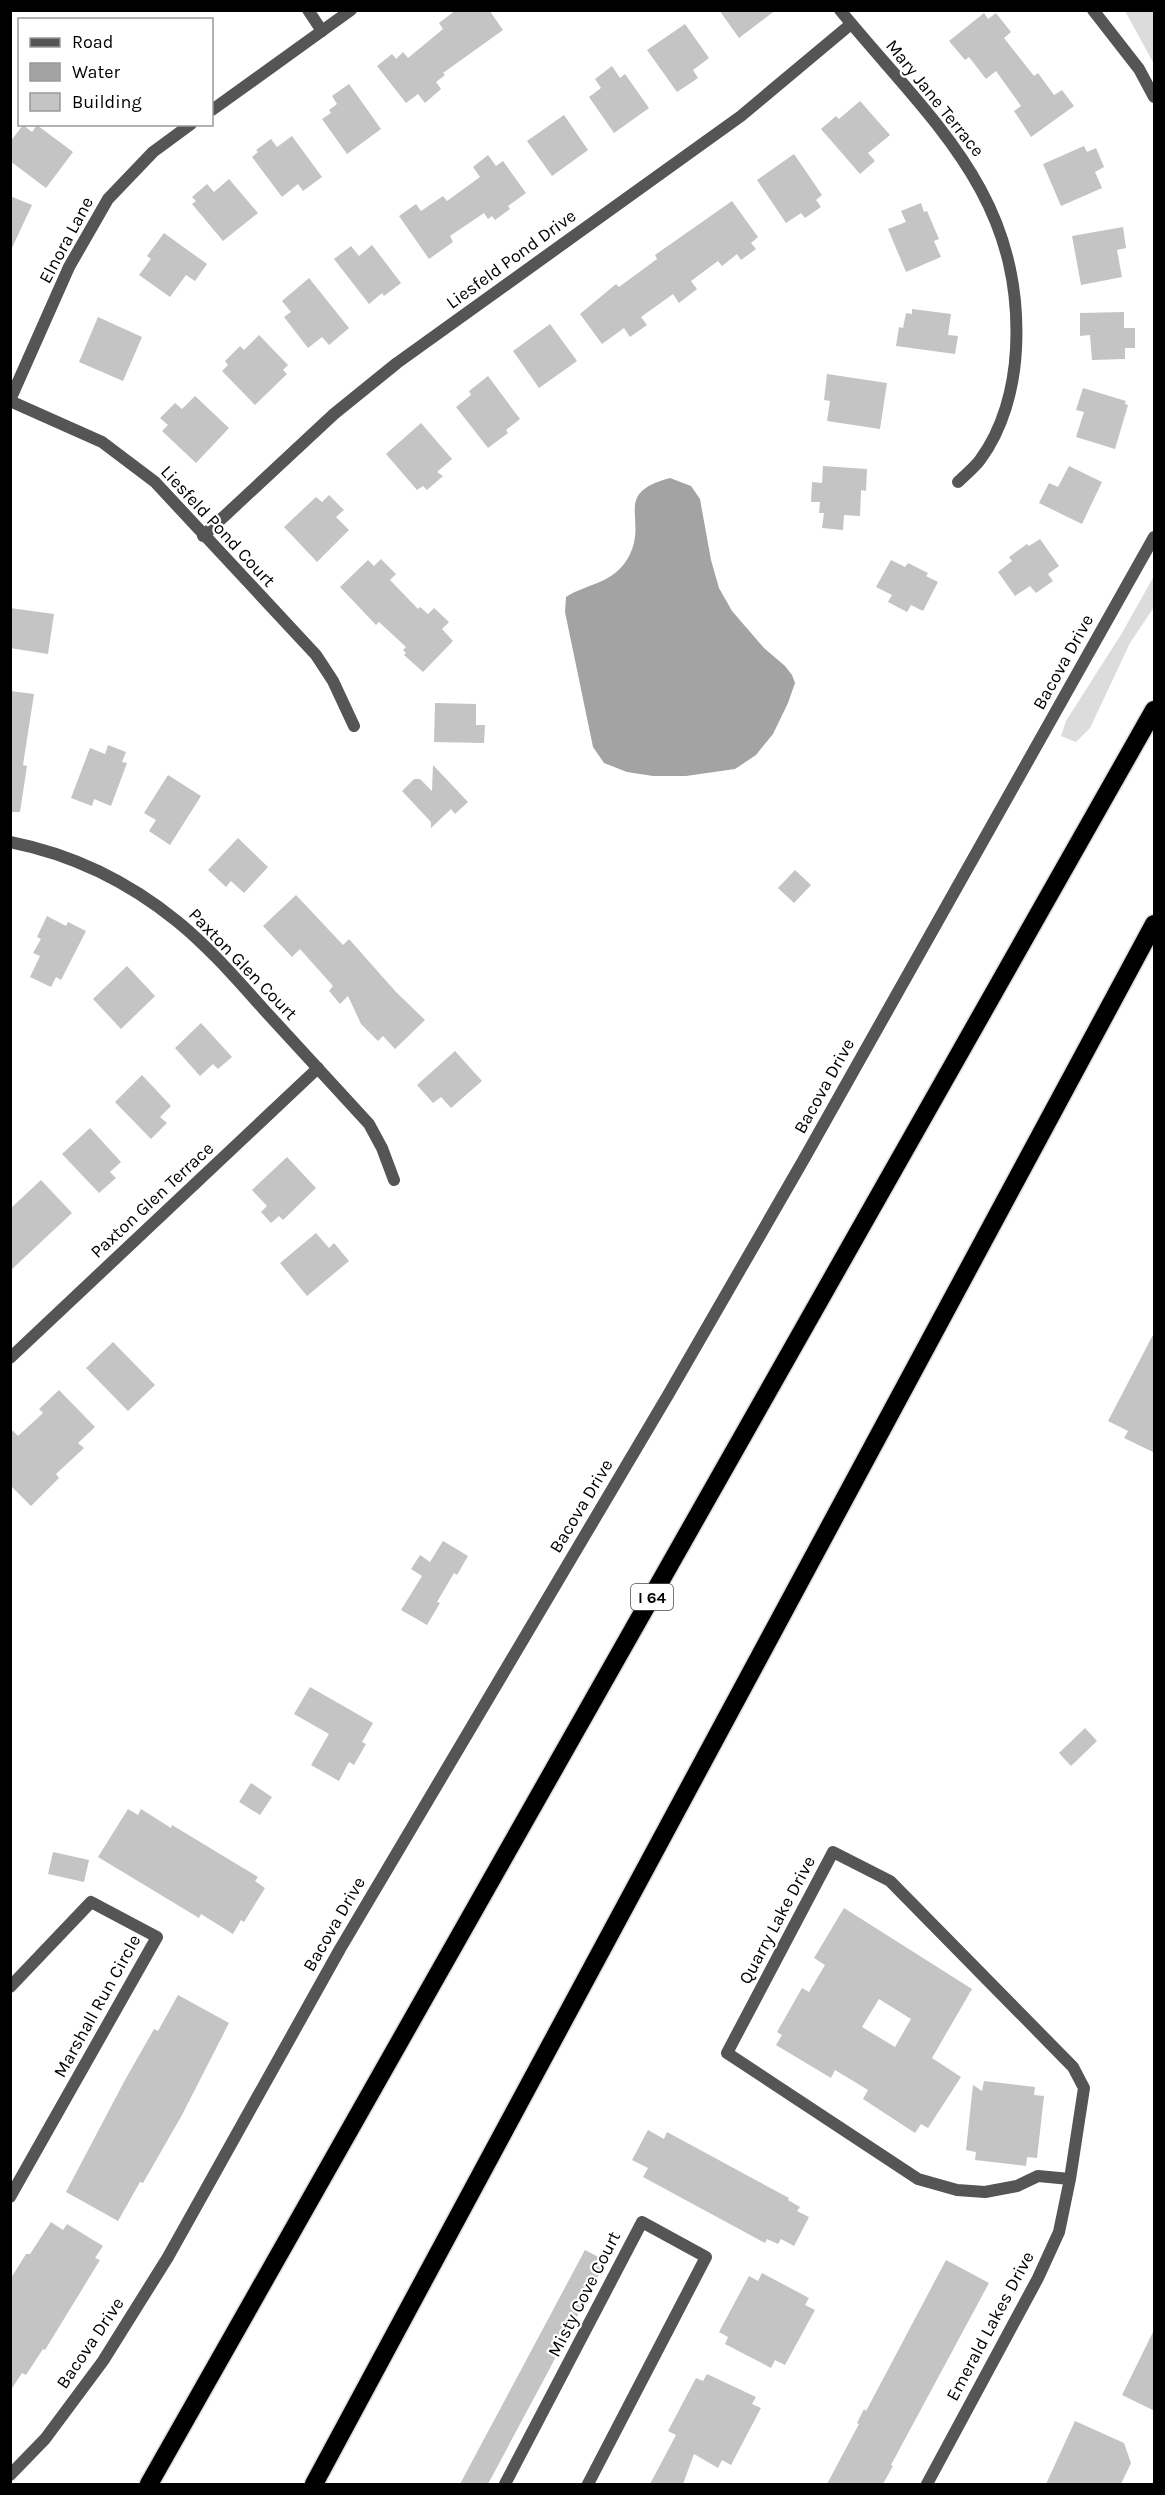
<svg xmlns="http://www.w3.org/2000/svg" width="1165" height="2495" font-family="Karla,sans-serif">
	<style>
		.green { fill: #dcdcdc }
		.water { fill: #a3a3a3 }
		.building { fill: #c4c4c4; fill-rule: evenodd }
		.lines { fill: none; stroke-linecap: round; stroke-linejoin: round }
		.motorway-casing { stroke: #dbdbdb; stroke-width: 21 }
		.minor { stroke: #555; stroke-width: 12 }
		.motorway { stroke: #000; stroke-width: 18 }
		.labels { text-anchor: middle; stroke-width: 4.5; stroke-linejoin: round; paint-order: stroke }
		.shield { fill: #fff; stroke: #4c4c4c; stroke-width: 1.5 }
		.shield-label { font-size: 16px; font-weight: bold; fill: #000 }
		.street-label { font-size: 18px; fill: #000; stroke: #fff }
	</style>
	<rect width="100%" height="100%" fill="#fff"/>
	<!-- green -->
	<g class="green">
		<path d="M1125,11H1154V64Z"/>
		<path d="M1154,576V607L1130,643L1090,728L1076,742L1061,736L1066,721L1122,633Z"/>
	</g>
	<!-- water -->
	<path class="water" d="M670,478L691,486L700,499L711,560L719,588L732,611L764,648L785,666L792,675L795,683L788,703L773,734L756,755L735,769L686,776H653L627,772L604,763L593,747L565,612L566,597C588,583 613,584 628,558C650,519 610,494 670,478Z"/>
	<!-- building -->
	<g class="building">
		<path d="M456,10H489L503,30L443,73L445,75L436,82L441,89L425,103L418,94L406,103L377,66L392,54L396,59L403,52L408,58L443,29L439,23Z"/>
		<path d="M719,10H776L739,38Z"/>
		<path d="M984,13L988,19L996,13L1011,32L1004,38L1034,76L1038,73L1054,95L1062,90L1074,106L1031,137L1014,111L1021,106L996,71L986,79L969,57L965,60L949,41Z"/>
		<path d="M685,24L709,58L693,70L698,78L677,92L647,50Z"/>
		<path d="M612,66L620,78L625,74L649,108L614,133L589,97L601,88L595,79Z"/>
		<path d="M349,84L381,129L347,154L322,119L331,113L329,110L337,104L332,96Z"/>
		<path d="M860,101L890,135L868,153L875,161L860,174L821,129L836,116L839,119Z"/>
		<path d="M564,115L588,150L552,176L527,141Z"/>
		<path d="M23,125L32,132L37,125L73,152L46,188L10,161V142Z"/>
		<path d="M292,136L322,177L303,191L298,184L282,197L252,157L258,152L256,150L271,139L277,147Z"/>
		<path d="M1084,146L1087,152L1096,148L1104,167L1095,172L1102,188L1061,206L1043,164Z"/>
		<path d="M794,154L822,195L816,200L821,207L805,218L801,213L786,223L757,180Z"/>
		<path d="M488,155L496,166L503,161L526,193L508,206L510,209L495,220L492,216L488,219L484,213L450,236L453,242L429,259L399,216L416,204L421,211L443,196L447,201L480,177L473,167Z"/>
		<path d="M229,179L258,213L223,241L192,204L196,201L192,197L207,184L214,192Z"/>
		<path d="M10,196L32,205L10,252Z"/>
		<path d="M732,201L758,237L751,243L756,249L741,260L737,254L722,266L718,261L691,281L697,289L679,303L673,294L641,317L647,325L630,337L624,328L602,344L580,314L616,284L619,287L657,259L655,255Z"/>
		<path d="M921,203L924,212L927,211L939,239L934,241L941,257L906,272L888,229L906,222L901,211Z"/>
		<path d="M1123,227L1126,248L1117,250L1122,277L1081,285L1072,236Z"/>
		<path d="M164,233L207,264L195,281L186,275L170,297L139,275L151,259L147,256Z"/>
		<path d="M372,245L401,283L384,296L382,293L369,304L334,259L351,246L359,256Z"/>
		<path d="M309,278L349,328L329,345L322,337L308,348L284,317L291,312L282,301Z"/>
		<path d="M912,309L951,314L948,335L958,336L955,354L896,346L899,327L903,328L906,313L912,314Z"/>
		<path d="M1124,312V328H1135V348H1125V359L1092,360L1090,335L1080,336V313Z"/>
		<path d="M98,317L142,337L123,381L79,362Z"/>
		<path d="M550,324L577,361L539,388L513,351Z"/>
		<path d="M259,335L288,365L283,370L287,374L255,405L222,371L228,365L225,361L240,346L244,350Z"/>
		<path d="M827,374L887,383L880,429L827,421L830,401L824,400Z"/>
		<path d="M488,376L520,419L506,430L508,433L488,448L456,407L471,395L469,391Z"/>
		<path d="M1083,388L1126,401L1125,404L1128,405L1115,449L1076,437L1084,412L1076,410Z"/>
		<path d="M195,396L229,428L196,463L162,431L168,425L160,418L175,403L182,409Z"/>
		<path d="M421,423L452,459L437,472L443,476L427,490L423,486L417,490L386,454Z"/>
		<path d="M823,466L867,469L866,491L861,490L860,516L844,515L843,530L822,528L824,513H819L820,502H811L812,482L822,483Z"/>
		<path d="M1069,466L1102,482L1082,524L1039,503L1049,483L1058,487Z"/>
		<path d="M329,495L344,510L336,517L349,530L317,562L284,527L316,497L322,502Z"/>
		<path d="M1040,539L1059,566L1048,574L1053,581L1036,593L1030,586L1015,596L998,572L1012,561L1009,557L1027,544L1029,546Z"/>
		<path d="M381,559L396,574L390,580L418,609L420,607L428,614L434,608L449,622L442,629L453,641L423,672L404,655L406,653L403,650L406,647L379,622L376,625L340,587L368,560L374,566Z"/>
		<path d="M891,560L905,567L908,563L928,573L926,576L938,582L923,611L911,605L907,612L888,602L892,595L876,587Z"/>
		<path d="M10,608L54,614L48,654L10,648Z"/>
		<path d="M10,691L34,694L23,765L27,766L20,812H10Z"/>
		<path d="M435,703L476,704V725H485L484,743L434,742Z"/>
		<path d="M108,745L126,752L122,762L127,763L111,806L94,799L92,806L71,798L90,748L105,754Z"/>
		<path d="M433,765L468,802L455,814L451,809L431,828V822L402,791L414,779H420L432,791Z"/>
		<path d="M168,775L201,796L170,845L149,831L156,820L144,813Z"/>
		<path d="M238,838L268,867L244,893L231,881L226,887L208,870Z"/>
		<path d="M795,870L811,885L794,903L778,888Z"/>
		<path d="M296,895L343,945L349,939L396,992L425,1020L395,1049L383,1036L378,1041L361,1024L348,996L340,1004L329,991L333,986L300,949L292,957L263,926Z"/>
		<path d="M47,916L66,926L68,922L86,931L61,980L56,977L51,987L30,977L40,956L33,953L41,939L37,937Z"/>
		<path d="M127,966L155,996L121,1029L93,999Z"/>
		<path d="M201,1023L232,1057L218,1069L213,1064L200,1076L175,1048Z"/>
		<path d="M455,1051L482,1081L451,1108L441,1097L433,1103L417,1085Z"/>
		<path d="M142,1075L171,1106L160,1117L167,1123L151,1139L115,1102Z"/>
		<path d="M90,1128L121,1162L110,1172L116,1178L99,1193L62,1154Z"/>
		<path d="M287,1157L316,1188L283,1220L279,1216L271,1223L261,1212L267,1206L252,1190Z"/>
		<path d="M41,1180L72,1213L10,1271V1209Z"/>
		<path d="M316,1233L329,1248L334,1243L349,1261L307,1296L280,1263Z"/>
		<path d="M1155,1331V1453L1124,1438L1128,1431L1108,1421Z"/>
		<path d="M113,1342L155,1385L128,1411L86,1368Z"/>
		<path d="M59,1390L95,1427L78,1443L84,1448L56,1474L59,1478L31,1506L10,1485V1428L18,1436L43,1413L39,1409Z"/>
		<path d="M443,1541L468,1556L457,1575L454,1573L437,1602L440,1603L427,1625L401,1610L422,1576L411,1569L420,1555L430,1562Z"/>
		<path d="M310,1687L373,1723L362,1742L366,1744L354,1765L349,1762L339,1781L311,1765L329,1734L294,1714Z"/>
		<path d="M1085,1728L1097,1741L1071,1766L1059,1753Z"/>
		<path d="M251,1783L272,1797L260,1815L239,1802Z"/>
		<path d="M128,1809L138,1815L141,1809L171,1828L172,1825L258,1877L255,1881L265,1888L244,1922L241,1920L233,1934L201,1914L199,1918L98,1857Z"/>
		<path d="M53,1852L89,1860L84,1882L48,1874Z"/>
		<path d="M844,1908L972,1989L932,2058L961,2077L928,2128L921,2124L915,2133L863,2099L868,2090L835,2070L831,2078L776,2045L782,2035L777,2032L802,1988L809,1992L825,1965L814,1958ZM879,1999L911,2019L895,2047L862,2027Z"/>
		<path d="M178,1995L229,2023L182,2115L143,2183L140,2182L118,2221L66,2192L125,2080L154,2029L158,2031Z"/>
		<path d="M984,2081L1035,2087L1034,2095L1044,2096L1037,2158L1027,2157L1026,2166L975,2160L976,2152L966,2150L973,2085L982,2091Z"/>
		<path d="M648,2130L664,2139L667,2132L789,2198L788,2200L800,2207L797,2211L809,2217L794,2246L781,2239L778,2244L767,2239L765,2243L643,2177L648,2168L632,2160Z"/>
		<path d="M51,2222L63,2230L67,2224L103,2246L95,2258L100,2260L45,2350L43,2349L26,2375L22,2373L10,2391L11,2278L26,2254H30Z"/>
		<path d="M585,2250L606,2261L549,2370L488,2484H460Z"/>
		<path d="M946,2260L989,2283L891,2465L893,2466L883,2484H827L859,2424L857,2423L864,2409L866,2411L874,2396Z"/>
		<path d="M762,2273L809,2298L805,2305L815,2310L785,2365L775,2360L771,2368L725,2344L728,2337L719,2332L749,2276L758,2281Z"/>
		<path d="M1155,2328V2411L1122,2395Z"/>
		<path d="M707,2374L756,2397L752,2404L761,2408L731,2465L722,2460L718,2468L694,2454L683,2484H650L676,2435L668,2431L696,2378L703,2381Z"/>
		<path d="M1075,2421L1124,2443L1131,2463L1121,2484H1046Z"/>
	</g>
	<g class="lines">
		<!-- motorway casing -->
		<g class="motorway-casing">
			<g id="motorway">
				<path d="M149,2484L1154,710"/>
				<path d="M314,2484L1154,924"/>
			</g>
		</g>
		<!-- minor -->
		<g class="minor">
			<path d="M308,10L322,31"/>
			<path d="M840,10C930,120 1024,195 1016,349C1014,388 1003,429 980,460C974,468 965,475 958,482"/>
			<path d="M1093,10L1139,69L1154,97"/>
			<path d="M212,110L351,10"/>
			<path d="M10,400L69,267L108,199L153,152L191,124"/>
			<path d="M10,401L102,442L155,482L316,655L333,681L354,726"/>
			<path d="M203,536L334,414L397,363L741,116L851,24"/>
			<path d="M10,842C71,854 129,882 178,922C211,949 239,982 267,1013C301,1050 335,1087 369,1124L382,1148L394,1180"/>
			<path d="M10,1358L318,1068"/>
			<path d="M10,1987L91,1902L157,1937L10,2197"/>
			<path d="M10,2475L45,2439L103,2361L168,2257L340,1949L668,1395L804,1159L1154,537"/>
			<path d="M505,2484L642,2222L706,2257L588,2484"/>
			<path d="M927,2484L1038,2278L1059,2232L1070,2179L1084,2088L1073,2067L890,1881L833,1852L727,2053L918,2179L957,2190L985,2192L1017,2186L1038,2176L1070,2179"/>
		</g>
		<!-- motorway -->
		<use href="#motorway" class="motorway"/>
	</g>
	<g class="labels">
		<!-- shield labels -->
		<rect class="shield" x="631" y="1584" width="42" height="26" rx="4.5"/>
		<g class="shield-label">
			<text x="652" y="1603">I 64</text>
		</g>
		<!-- street labels -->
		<g class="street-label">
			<text transform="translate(935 98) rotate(51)" y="6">Mary Jane Terrace</text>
			<text transform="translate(66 240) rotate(-62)" y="6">Elnora Lane</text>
			<text transform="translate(511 259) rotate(-36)" y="6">Liesfeld Pond Drive</text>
			<text transform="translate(218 526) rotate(47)" y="6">Liesfeld Pond Court</text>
			<text transform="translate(1063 662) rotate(-61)" y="6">Bacova Drive</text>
			<text transform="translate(243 964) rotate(46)" y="6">Paxton Glen Court</text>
			<text transform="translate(824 1086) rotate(-61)" y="6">Bacova Drive</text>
			<text transform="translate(152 1200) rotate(-43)" y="6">Paxton Glen Terrace</text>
			<text transform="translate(581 1506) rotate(-59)" y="6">Bacova Drive</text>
			<text transform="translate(777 1920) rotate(-62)" y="6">Quarry Lake Drive</text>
			<text transform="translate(334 1924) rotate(-60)" y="6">Bacova Drive</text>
			<text transform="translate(97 2006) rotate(-61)" y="6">Marshall Run Circle</text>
			<text transform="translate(584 2294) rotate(-63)" y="6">Misty Cove Court</text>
			<text transform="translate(990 2326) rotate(-62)" y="6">Emerald Lakes Drive</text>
			<text transform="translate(90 2343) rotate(-56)" y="6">Bacova Drive</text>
		</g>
	</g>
	<!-- border -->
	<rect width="1165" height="2495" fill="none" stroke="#000000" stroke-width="24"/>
	<!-- legend -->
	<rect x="18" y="18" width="195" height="108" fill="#ffffff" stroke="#999999" stroke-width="1.5"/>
	<rect x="30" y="38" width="30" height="9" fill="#555555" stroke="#999999" stroke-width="1.5"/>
	<text x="72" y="48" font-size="18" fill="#000000">Road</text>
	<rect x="30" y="63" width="30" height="18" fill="#a3a3a3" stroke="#999999" stroke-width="1.5"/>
	<text x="72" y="78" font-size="18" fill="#000000">Water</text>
	<rect x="30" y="93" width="30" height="18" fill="#c4c4c4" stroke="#999999" stroke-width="1.5"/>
	<text x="72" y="108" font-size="18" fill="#000000">Building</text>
</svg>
